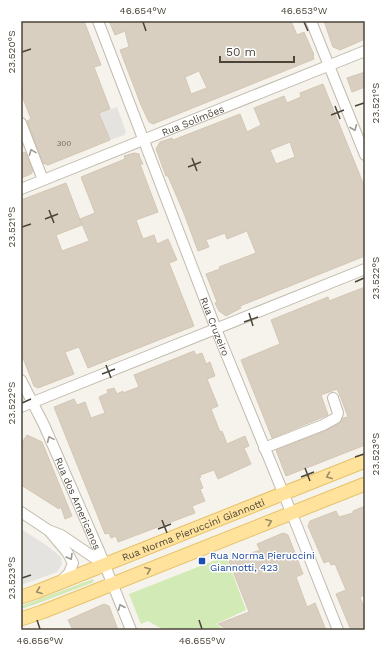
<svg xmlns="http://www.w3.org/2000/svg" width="386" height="651" font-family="'Work Sans',sans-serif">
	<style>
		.green { fill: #d2eab5 }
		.parking { fill: #e5e3e0 }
		.building { fill: #d8cfc1; stroke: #d3c7b4; fill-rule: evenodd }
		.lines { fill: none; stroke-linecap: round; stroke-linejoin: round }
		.minor-casing { stroke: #c2bbae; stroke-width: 12 }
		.major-casing { stroke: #e6c16a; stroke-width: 15 }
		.minor { stroke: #fff; stroke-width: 10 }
		.major { stroke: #ffe39c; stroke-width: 13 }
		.oneway { stroke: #9c9892 }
		.oneway2 { stroke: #9c8c66 }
		.ticks { fill: none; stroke: #4b4439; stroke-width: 1.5 }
		.transit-dot { fill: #1a4fb4; stroke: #fff; stroke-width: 1.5 }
		.labels { text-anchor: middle; stroke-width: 3; stroke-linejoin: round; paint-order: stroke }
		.number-label { font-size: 8px; fill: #6e675b }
		.street-label { font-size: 10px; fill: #4b4439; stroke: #fff }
		.transit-label { font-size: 10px; fill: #164399; stroke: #fff; text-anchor: start }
		.neatline { fill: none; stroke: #4b4439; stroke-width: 1.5 }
		.ticks-label { font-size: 10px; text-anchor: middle; fill: #4b4439 }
	</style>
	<rect width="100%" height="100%" fill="#f6f3ec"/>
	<!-- green -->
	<g class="green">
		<path d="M226,556L246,610L216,624L225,630H164L148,621L141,624L129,594Z"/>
		<path d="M93,579L94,582L39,603L21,609V606Z"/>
	</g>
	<!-- parking -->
	<g class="parking">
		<path d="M117,107L126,132L124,135L110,140L100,113Z"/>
		<path d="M21,529L46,545L61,557L62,564L57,572L21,585Z"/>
	</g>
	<!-- building -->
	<g class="building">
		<path d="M21,21H84L101,65L94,67L110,109L99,113L110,140L48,165L43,163L27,121L31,119L21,93Z"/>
		<path d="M109,21H291L297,35L304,32L314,55L313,56L314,59L153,124L149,122L141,105L120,50L129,47L125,31L115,35ZM199,71L207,88L191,94L185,77Z"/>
		<path d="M324,21H365V39L340,50L333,47Z"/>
		<path d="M365,72V87L352,92L347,78Z"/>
		<path d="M323,84L365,188V256L240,306L241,308L226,316L219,311L215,303L217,302L206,274L220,269L219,267L256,253L247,231L227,239L225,233L206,240L209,247L198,251L183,211L168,176H166L156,149L160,142L172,138L173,140L240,114L247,132L261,125L254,108L284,96L287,103L301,97L300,93ZM290,142L295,157L276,164L270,150Z"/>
		<path d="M25,152L33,171L31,174L21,178V154Z"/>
		<path d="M134,153L139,154L140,158L143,164H140L158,212L136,220L143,239L154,235L157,244L168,239L177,260L169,263L194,326L88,368L79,347L65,352L74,374L38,388L34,386L21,353V200L66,183L82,225L56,235L62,251L89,241L80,219L95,213L81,177L125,159L124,156Z"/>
		<path d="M365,287V445L286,476L276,450L325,431L339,423L343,418L348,417L341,398L337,389L321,395L328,415L272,438L241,360L280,344L271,320L328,297L329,301Z"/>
		<path d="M194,351L196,355L202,353L206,364L210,362L215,376L207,379L218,406L211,409L220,432L222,431L227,444L245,436L249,446L244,448L251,464L218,479L214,470L200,475L201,477L199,478L203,488L200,489L205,501L192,506L195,513L118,542L116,536L111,538L109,533L105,534L54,407L74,399L77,405L85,402L91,418L105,413L99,397L108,393L107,390L114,388L117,394L123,391V393L139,387L134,375Z"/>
		<path d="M27,435L42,442L72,516L65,519L61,507L59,509L21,485V444Z"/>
		<path d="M365,506V595L360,597L365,610V630H351L336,594L346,590L335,564L331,565L329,561L324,563L308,526L310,521L336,511L339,517L353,513V511Z"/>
		<path d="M283,533L288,535L303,574L296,577L307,607L315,603L326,630H228L218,624L249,612L229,561L260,550L257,544Z"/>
		<path d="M104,604L109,606L118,630H73L68,620Z"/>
	</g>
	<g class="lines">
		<!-- minor casing -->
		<g class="minor-casing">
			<g id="minor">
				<path id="s1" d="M98,21L216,329L298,529L338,630"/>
				<path d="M311,21L365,155"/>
				<path d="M21,123L43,180"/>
				<path id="s2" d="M21,189L365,51"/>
				<path id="s3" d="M21,380L44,425L100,553L131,630"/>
				<path d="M21,407L365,269"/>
				<path d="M264,448L323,425L336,418L338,413L333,398"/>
				<path d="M21,512L48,530L61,535L105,565"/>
				<path d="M50,532L67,552L73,563L69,573L61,581"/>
			</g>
		</g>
		<!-- major casing -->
		<g class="major-casing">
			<g id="major">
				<path id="s4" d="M21,597L36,592L365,461"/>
				<path d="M21,619L42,612L365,484"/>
			</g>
		</g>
		<!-- minor -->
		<use href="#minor" class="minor"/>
		<!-- major -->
		<use href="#major" class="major"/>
	</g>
	<!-- one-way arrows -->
	<defs><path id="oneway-chevron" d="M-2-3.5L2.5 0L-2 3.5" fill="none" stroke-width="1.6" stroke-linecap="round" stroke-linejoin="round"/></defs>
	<g class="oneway">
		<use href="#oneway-chevron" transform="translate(354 128) rotate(68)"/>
		<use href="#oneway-chevron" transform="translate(32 152) rotate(-111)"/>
		<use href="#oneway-chevron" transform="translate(50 439) rotate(-114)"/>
		<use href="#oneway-chevron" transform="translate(70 557) rotate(59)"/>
		<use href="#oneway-chevron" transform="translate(121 607) rotate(-113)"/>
	</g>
	<g class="oneway2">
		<use href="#oneway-chevron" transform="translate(329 476) rotate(158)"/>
		<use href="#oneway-chevron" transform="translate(269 522) rotate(-22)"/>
		<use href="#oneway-chevron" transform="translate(148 570) rotate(-22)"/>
		<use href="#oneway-chevron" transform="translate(39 591) rotate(159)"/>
	</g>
	<!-- ticks -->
	<path class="ticks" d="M143,22L146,31M304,22L308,31M22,52L31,49M335,106L340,119M355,106L364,103M331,115L344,110M192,158L197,171M188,167L201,162M49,210L54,223M45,219L58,214M22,227L31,224M355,282L364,278M249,313L253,326M244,322L258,317M106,365L111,378M102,374L115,369M22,403L31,399M355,457L364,454M305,468L310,481M301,477L314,472M162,520L167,533M158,529L171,524M22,578L31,575M37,620L40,629M199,620L202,629"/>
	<!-- markers -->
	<rect class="transit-dot" x="198" y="557" width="8" height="8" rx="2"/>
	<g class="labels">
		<!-- number labels -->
		<g class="number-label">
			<text x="64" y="146">300</text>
		</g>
		<!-- street labels -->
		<g class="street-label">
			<text dy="4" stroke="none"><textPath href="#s2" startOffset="185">Rua Solimões</textPath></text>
			<text dy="4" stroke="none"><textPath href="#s1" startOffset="327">Rua Cruzeiro</textPath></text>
			<text dy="4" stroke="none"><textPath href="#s3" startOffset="136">Rua dos Americanos</textPath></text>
			<text dy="4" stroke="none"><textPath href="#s4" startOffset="185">Rua Norma Pieruccini Giannotti</textPath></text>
		</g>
		<!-- transit labels -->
		<g class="transit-label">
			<text x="210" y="559">Rua Norma Pieruccini<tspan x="210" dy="12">Giannotti, 423</tspan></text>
		</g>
	</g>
	<!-- border -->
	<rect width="386" height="651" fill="none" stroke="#ffffff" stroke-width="44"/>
	<!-- scale -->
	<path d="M220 56v6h74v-6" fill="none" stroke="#4b4439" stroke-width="2"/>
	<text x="226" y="56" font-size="12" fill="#4b4439" stroke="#ffffff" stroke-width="3" paint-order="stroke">50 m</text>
	<rect x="22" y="22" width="342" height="607" class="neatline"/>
	<g class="ticks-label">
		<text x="143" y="14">46.654°W</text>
		<text x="304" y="14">46.653°W</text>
		<text transform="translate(11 52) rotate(-90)" y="4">23.520°S</text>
		<text transform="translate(375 103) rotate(-90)" y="4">23.521°S</text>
		<text transform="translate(11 227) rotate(-90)" y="4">23.521°S</text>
		<text transform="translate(375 278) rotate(-90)" y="4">23.522°S</text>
		<text transform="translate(11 403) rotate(-90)" y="4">23.522°S</text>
		<text transform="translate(375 454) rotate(-90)" y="4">23.523°S</text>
		<text transform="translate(11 578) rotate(-90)" y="4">23.523°S</text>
		<text x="40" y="644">46.656°W</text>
		<text x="202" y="644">46.655°W</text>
	</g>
</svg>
